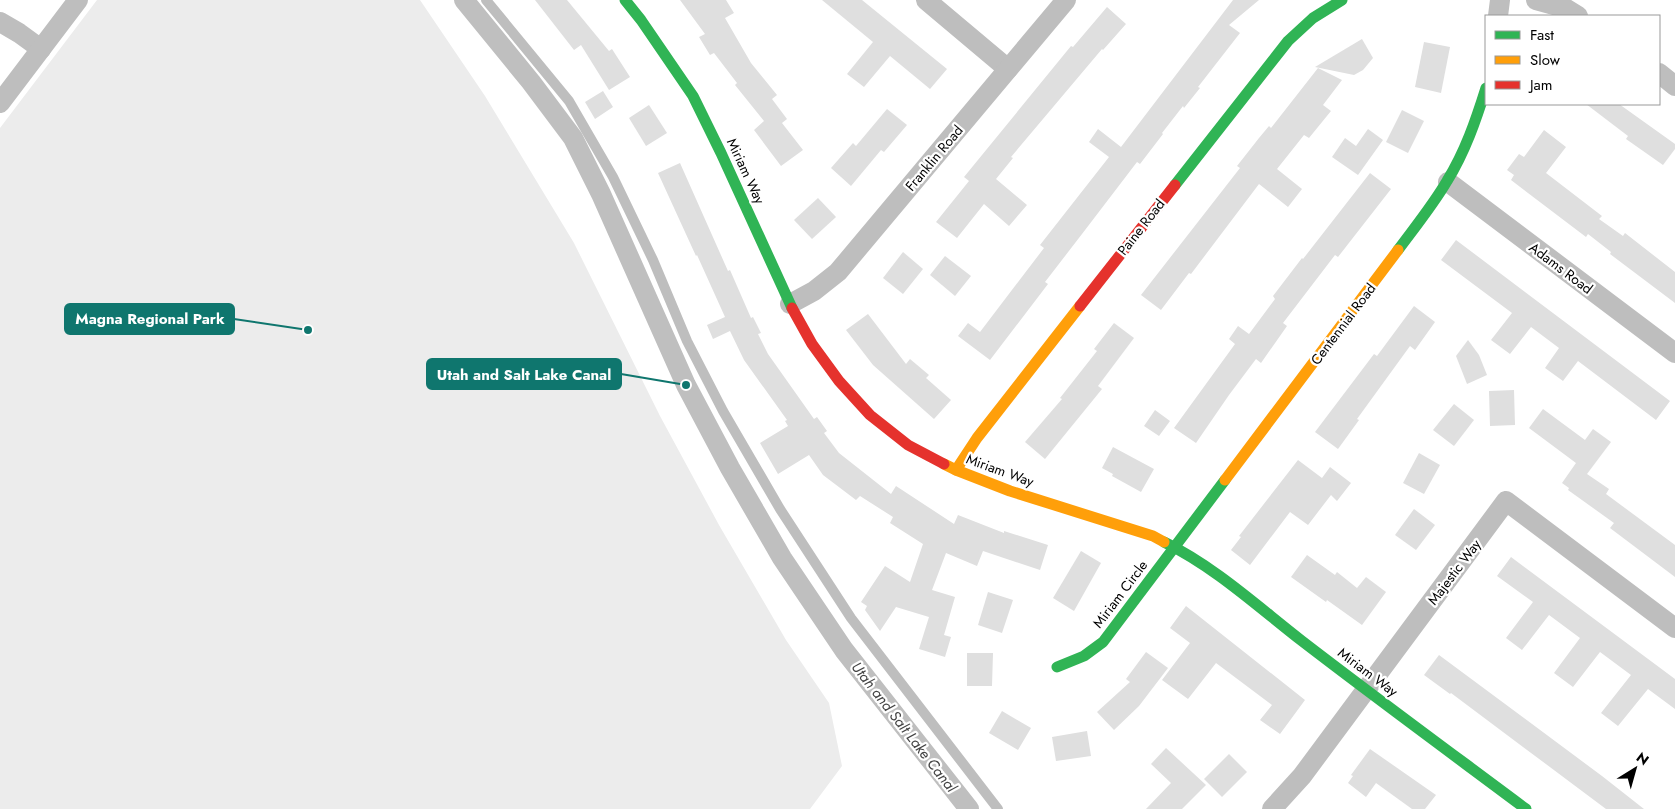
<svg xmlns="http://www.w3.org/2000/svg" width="1675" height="809" font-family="Jost,sans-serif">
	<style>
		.green { fill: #ececec }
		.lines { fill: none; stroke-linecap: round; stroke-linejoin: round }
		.canal { stroke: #bfbfbf; stroke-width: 20 }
		.building { fill: #dfdfdf }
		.lane { stroke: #bebebe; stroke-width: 10 }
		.street { stroke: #bebebe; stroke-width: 20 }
		.fast { stroke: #30b455; stroke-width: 11 }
		.slow { stroke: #ff9f0a; stroke-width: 11 }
		.jam { stroke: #e5322d; stroke-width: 11 }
		.labels { text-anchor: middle; stroke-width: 4.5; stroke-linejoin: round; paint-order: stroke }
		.street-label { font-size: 14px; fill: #000; stroke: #fff }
		.water-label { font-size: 15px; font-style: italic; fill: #444; stroke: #fff }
		.leader { fill: none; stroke: #0f766e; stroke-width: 2 }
		.callout-dot { fill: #0f766e; stroke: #fff; stroke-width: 2 }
		.callout { fill: #0f766e; stroke: #0f766e; stroke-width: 2 }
		.callout-label { font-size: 15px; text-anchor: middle; font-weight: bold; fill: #fff }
	</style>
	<rect width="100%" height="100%" fill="#fff"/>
	<!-- green -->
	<path class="green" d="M97,0H420L485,96L574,243L660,416L719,525L786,640L829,703L842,766L810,809H0V128Z"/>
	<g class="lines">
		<!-- canal -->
		<path class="canal" d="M464,0L531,82L573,138L601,194L686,385L730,468L782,558L844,650L969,809"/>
	</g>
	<!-- building -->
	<g class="building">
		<path d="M535,0H567L609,51L612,49L630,77L609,90L581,45L574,50Z"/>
		<path d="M680,0H726L734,13L725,18L751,63L777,95L772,99L787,119L782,123L803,150L781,166L754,130L764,121L735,85L737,83L714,53L710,55L699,37L705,34Z"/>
		<path d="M822,0H862L947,69L930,89L890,56L864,87L847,74L873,42Z"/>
		<path d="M1233,0H1259L1229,25L1240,33L1198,87L1200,88L1184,108L1183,106L1162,133L1163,134L1140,164L1137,162L1082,234L1045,282L1048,284L990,360L958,336L968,323L980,332L1044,248L1040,245L1109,157L1089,142L1098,129L1121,147Z"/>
		<path d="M1107,7L1126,24L1103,50L1102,49L1011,157L1013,158L996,179L1027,205L1009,226L984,204L957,238L936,222L969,181L964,177L1071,46L1073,47Z"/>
		<path d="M1362,39L1373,58L1363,70L1354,75L1315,67Z"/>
		<path d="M1424,42L1450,47L1441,93L1415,87Z"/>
		<path d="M1318,68L1342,80L1323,105L1331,111L1309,138L1304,135L1277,169L1302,189L1288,207L1259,184L1191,274L1189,273L1161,310L1141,295L1240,168L1237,166L1259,138L1269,126L1271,128Z"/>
		<path d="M603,91L613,107L595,119L585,102Z"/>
		<path d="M1586,104H1619L1675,144V149L1663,165L1626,139L1628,136Z"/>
		<path d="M649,105L667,133L646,146L629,118Z"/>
		<path d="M887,109L907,125L884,152L881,150L851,186L831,168L853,143L856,146Z"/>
		<path d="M1402,110L1424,121L1408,153L1386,142Z"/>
		<path d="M1368,129L1383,140L1358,175L1332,157L1345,138L1356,146Z"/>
		<path d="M1544,130L1566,147L1546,173L1602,216L1599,219L1623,236L1625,233L1675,272V303L1610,254L1611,252L1588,234L1586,237L1511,180L1514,175L1507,170L1519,154L1524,157Z"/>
		<path d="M680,163L728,271L730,270L751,318L753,317L761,333L758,334L768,354L814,419L817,417L827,431L824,433L839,453L891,494L896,486L954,524L958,515L1004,533V531L1048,545L1040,570L983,551L977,566L946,553L932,590L955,597L944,635L951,637L945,657L919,649L929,617L896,607L880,631L865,610L867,606L861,602L885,566L910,582L923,544L890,523L893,517L860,496L856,500L823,475L809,455L778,474L760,443L788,426L785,421L787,420L744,360L730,331L713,339L707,325L725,317L697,255L696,256L658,173Z"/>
		<path d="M1370,173L1391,189L1338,257L1335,255L1283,323L1287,326L1261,363L1256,359L1229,395L1196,443L1174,428L1235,344L1229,339L1238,326L1249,334L1275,299L1273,296L1302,258L1303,259Z"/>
		<path d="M818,198L836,217L812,239L794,220Z"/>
		<path d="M1456,240L1670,401L1656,420L1578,361L1563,381L1545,368L1559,348L1531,327L1510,354L1491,340L1512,313L1441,260Z"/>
		<path d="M903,252L923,269L903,294L883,278Z"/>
		<path d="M945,256L971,276L955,296L930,275Z"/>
		<path d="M1414,306L1435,322L1415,350L1410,346L1357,419L1359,420L1338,449L1315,432L1374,354L1377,356Z"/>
		<path d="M868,314L906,364L910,359L929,375L926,378L951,400L934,419L873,365L846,330Z"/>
		<path d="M1114,323L1134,338L1098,386L1102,389L1045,459L1025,442L1062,399L1060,398L1097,351L1094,349Z"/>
		<path d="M1468,340L1479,355L1487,375L1467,384L1456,356Z"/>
		<path d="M1514,390L1515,425L1490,426L1489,391Z"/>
		<path d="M1454,404L1474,420L1454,446L1433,430Z"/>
		<path d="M1543,409L1585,440L1593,429L1611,442L1587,474L1609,489L1606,494L1675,545V577L1610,528L1614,523L1568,490L1569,488L1562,483L1576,463L1529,428Z"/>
		<path d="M1155,410L1170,421L1159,436L1144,426Z"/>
		<path d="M1113,447L1154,469L1141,492L1112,476L1113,474L1102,468Z"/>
		<path d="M1419,453L1440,465L1424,494L1403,483Z"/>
		<path d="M1298,460L1322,478L1330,467L1351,483L1337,501L1331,495L1308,525L1290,512L1250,565L1231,550L1241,537L1239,536Z"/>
		<path d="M1414,509L1435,525L1416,550L1395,535Z"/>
		<path d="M1081,551L1101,563L1074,611L1053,598Z"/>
		<path d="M1307,555L1335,575L1337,572L1357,588L1366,577L1386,592L1362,625L1327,600L1326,602L1291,577Z"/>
		<path d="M1511,557L1675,679V709L1648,689L1618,726L1601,713L1631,675L1600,652L1573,687L1554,673L1580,638L1549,615L1522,650L1506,638L1533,602L1497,576Z"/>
		<path d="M988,592L1013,600L1002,633L978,625Z"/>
		<path d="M1186,606L1305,700L1280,734L1260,720L1272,705L1216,663L1188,699L1162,680L1190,643L1170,628Z"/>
		<path d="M1146,652L1168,668L1139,706L1114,730L1097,712L1130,682L1126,679Z"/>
		<path d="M967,653H993L992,686H967Z"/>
		<path d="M1439,655L1602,776L1644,809H1606L1451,693L1450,694L1424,675Z"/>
		<path d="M1002,711L1031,728L1018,750L989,733Z"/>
		<path d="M1087,731L1091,756L1056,761L1052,737Z"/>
		<path d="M1166,748L1206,785L1182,809H1146L1171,783L1151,764Z"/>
		<path d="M1370,749L1436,795L1425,809H1412L1376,783L1366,797L1348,783L1353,776L1351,775Z"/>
		<path d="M1229,754L1247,772L1222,797L1204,779Z"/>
	</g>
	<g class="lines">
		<!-- lane -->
		<path class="lane" d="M486,0L569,101L613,177L653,260L687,341L723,411L780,509L851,618L998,809"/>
		<!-- street -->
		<g class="street">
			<path d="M926,0L1008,69"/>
			<path d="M1536,0L1565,8L1578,16"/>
			<path d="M1498,16L1500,0"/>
			<path d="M0,22L19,33L41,49"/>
			<path d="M1659,73L1675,86"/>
			<path d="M0,103L78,0"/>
			<path d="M1448,182L1675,353"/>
			<path d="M790,304L814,291L838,272L1066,0"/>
			<path d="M1272,809L1302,776L1506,501L1675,628"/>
		</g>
		<!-- fast -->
		<g class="fast">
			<path d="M625,0L641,20L693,96L721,153L792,308"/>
			<path d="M1175,185L1288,41L1313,18L1342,0"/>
			<path d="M1398,250C1415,227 1433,205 1447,181C1465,152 1476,120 1486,88"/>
			<path d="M1164,542C1215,567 1257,606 1302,641C1376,698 1451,753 1526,809"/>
			<path d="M1057,667L1084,656L1103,642L1225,480"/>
		</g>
		<!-- slow -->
		<g class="slow">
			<path d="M944,464L956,470L1010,491L1153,536L1164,542"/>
			<path d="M956,470L977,438L1080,306"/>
			<path d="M1225,480L1398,250"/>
		</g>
		<!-- jam -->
		<g class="jam">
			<path d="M1080,306L1175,185"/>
			<path d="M792,308L812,344L839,381L870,415L908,445L944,464"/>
		</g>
	</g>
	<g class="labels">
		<!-- street labels -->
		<g class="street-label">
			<text transform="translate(934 158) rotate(-50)" y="5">Franklin Road</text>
			<text transform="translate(746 171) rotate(65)" y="5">Miriam Way</text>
			<text transform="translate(1141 227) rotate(-52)" y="5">Paine Road</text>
			<text transform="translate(1561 268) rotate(37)" y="5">Adams Road</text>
			<text transform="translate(1343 324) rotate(-53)" y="5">Centennial Road</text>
			<text transform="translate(1000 470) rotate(20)" y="5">Miriam Way</text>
			<text transform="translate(1454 572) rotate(-53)" y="5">Majestic Way</text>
			<text transform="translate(1120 594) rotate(-53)" y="5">Miriam Circle</text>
			<text transform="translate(1368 672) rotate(37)" y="5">Miriam Way</text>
		</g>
		<!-- water labels -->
		<g class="water-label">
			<text transform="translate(904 727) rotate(52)" y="5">Utah and Salt Lake Canal</text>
		</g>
	</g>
	<!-- callouts -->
	<path class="leader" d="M308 330L234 319M686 385L621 374"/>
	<g class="callout-dot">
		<circle cx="308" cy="330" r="5"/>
		<circle cx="686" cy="385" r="5"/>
	</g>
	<g class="callout">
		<rect x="65" y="304" width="169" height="30" rx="5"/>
		<rect x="427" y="359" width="194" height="30" rx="5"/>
	</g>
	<g class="callout-label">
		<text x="150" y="324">Magna Regional Park</text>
		<text x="524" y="380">Utah and Salt Lake Canal</text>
	</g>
	<!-- legend -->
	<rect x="1485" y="15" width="175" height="90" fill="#ffffff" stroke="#999999"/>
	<rect x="1495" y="31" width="25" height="8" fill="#30b455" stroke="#999999"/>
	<text x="1530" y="40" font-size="15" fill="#000000">Fast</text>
	<rect x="1495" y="56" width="25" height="8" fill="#ff9f0a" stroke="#999999"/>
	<text x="1530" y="65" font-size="15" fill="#000000">Slow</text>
	<rect x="1495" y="81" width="25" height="8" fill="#e5322d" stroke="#999999"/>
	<text x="1530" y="90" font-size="15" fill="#000000">Jam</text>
	<!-- north arrow -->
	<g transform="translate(1635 769) rotate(37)" stroke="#ffffff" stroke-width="4" paint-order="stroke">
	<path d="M0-4L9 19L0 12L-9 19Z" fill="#000000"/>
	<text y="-8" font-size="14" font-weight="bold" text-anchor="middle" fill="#000000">N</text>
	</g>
</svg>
